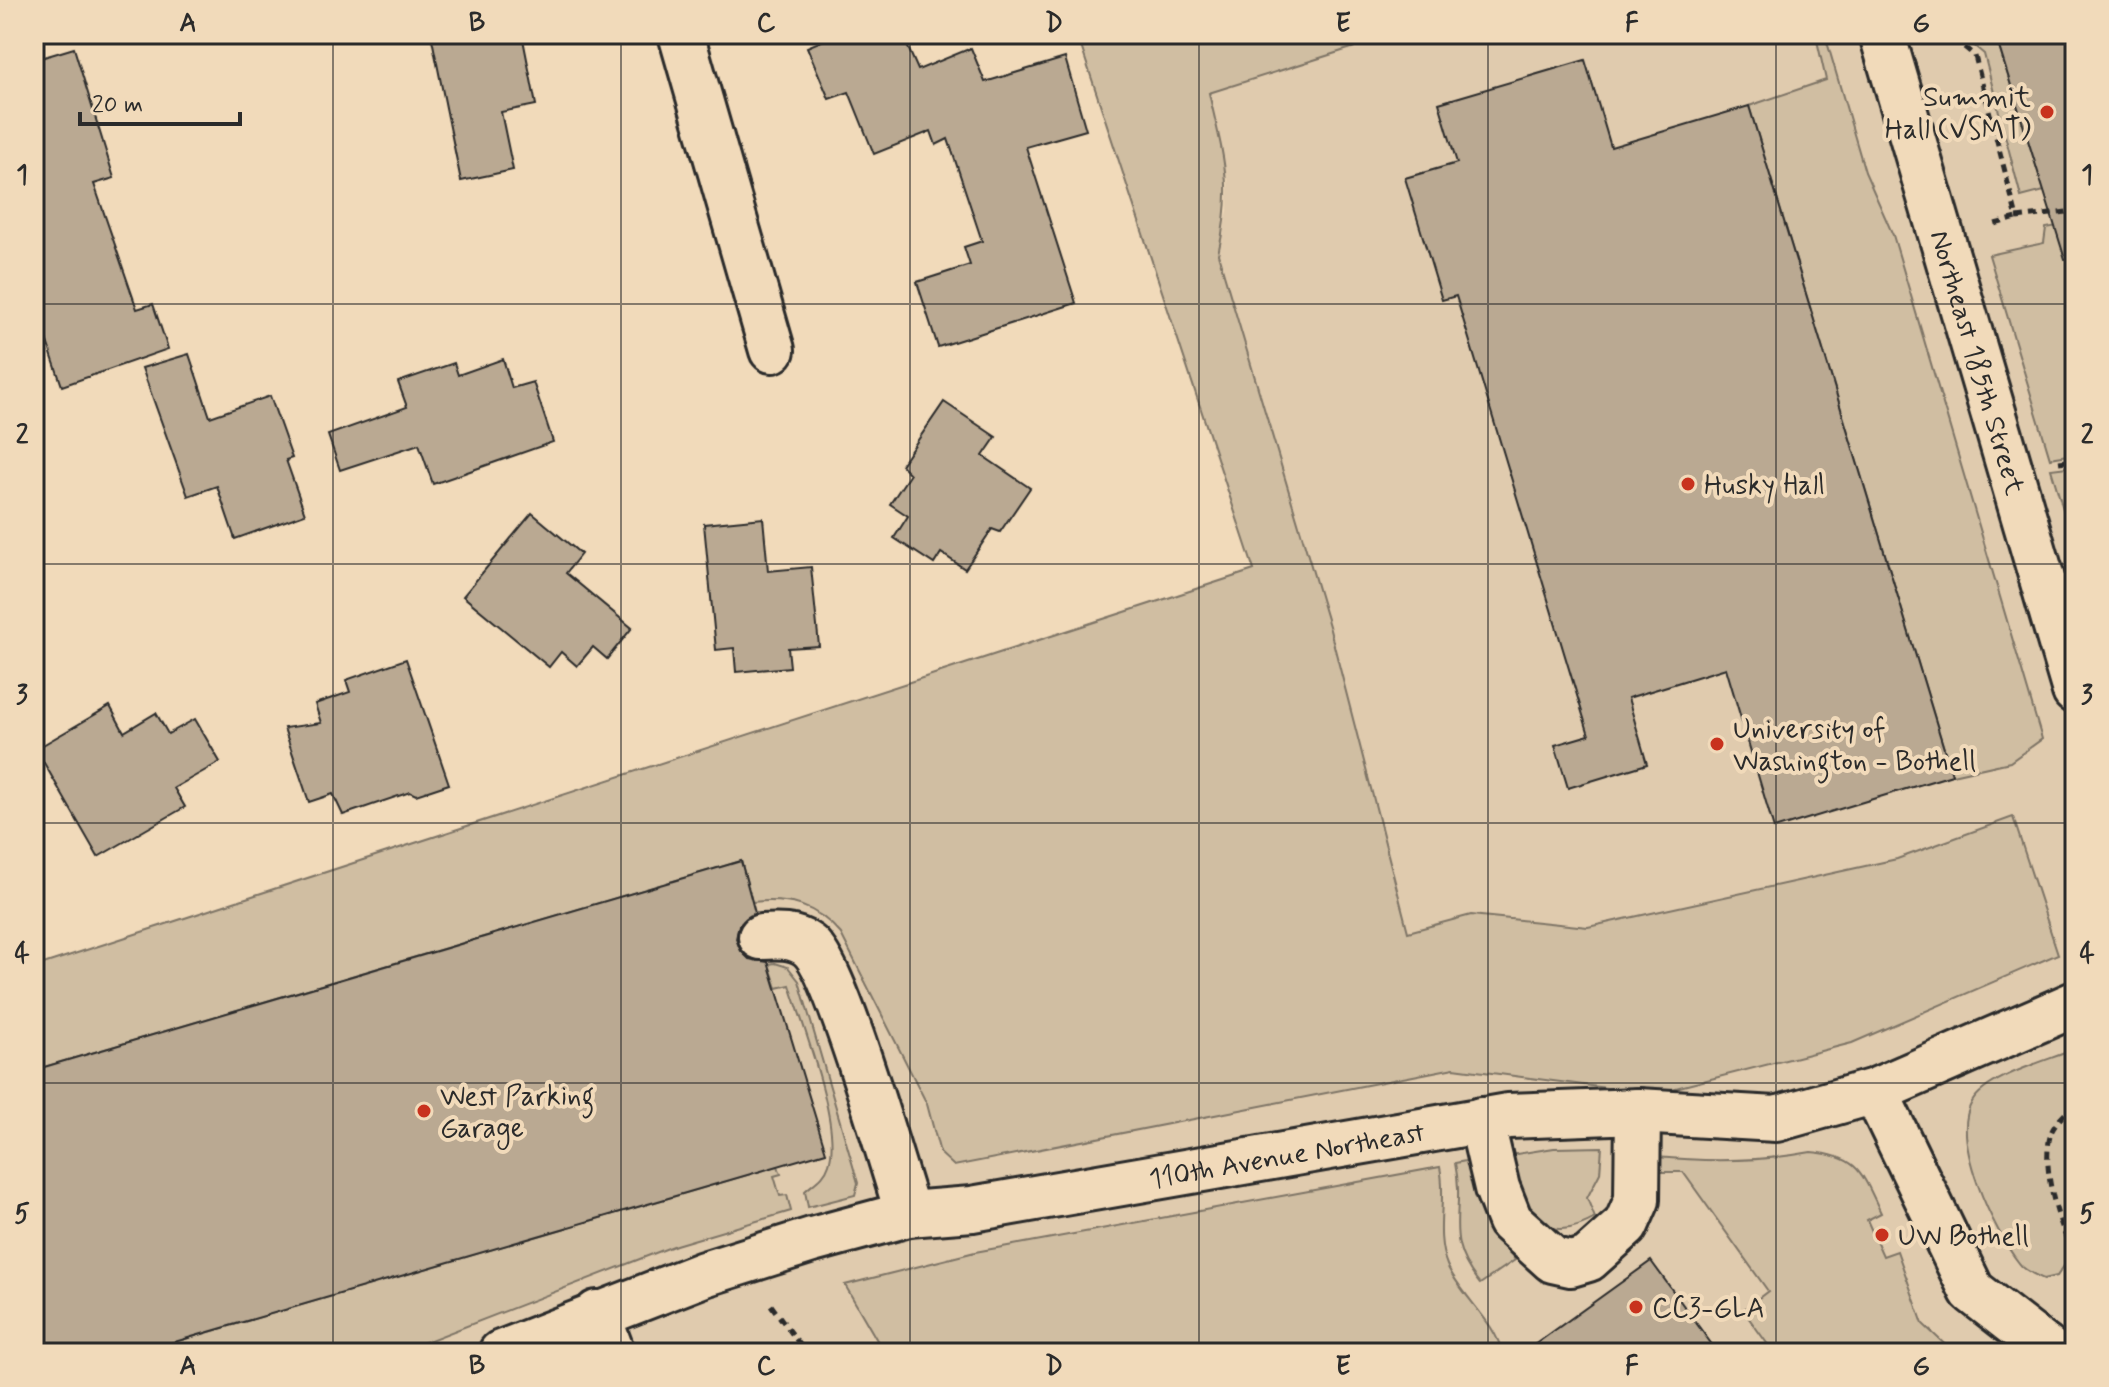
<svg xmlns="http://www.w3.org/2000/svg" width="2109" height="1387" font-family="Mynerve,sans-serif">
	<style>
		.built { fill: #e0cbae }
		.green { fill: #d0bea2; stroke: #7e7466; stroke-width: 2 }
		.building { fill: #baa992; stroke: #2b2b2b; stroke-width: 2 }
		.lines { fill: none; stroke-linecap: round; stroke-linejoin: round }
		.minor-casing { stroke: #2b2b2b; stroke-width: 50 }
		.path { stroke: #2b2b2b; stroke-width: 5; stroke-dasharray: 8 6; stroke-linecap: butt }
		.minor { stroke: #f1daba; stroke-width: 44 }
		.grid { fill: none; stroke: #2b2b2b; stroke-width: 2; stroke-opacity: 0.55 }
		.poi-dot { fill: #c8321e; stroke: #f1daba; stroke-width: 3 }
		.labels { text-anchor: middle; stroke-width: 8; stroke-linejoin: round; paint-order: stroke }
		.poi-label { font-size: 28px; fill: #2b2b2b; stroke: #f1daba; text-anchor: start }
		.street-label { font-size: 28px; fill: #2b2b2b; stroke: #f1daba }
		.neatline { fill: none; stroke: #2b2b2b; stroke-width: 3 }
		.grid-label { font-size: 26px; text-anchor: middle; font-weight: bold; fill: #2b2b2b }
	</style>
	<rect width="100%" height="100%" fill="#f1daba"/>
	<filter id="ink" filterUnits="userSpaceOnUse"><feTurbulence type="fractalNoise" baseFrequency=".0125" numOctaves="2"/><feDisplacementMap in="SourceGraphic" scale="16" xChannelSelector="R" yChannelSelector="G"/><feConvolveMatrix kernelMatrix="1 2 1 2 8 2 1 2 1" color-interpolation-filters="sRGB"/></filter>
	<g filter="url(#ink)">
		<!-- built -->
		<path class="built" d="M1259,34H2075V1353H34V1070L741,861L771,900L802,905L821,914L841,934L927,1104L940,1153L1408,932L1329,626L1218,254L1228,210V180L1208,93Z"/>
		<!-- green -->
		<g class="green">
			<path d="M1077,34H1396L1209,93C1224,160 1234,184 1218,254L1329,626L1408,932L1471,915L1588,927L1897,859L2013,817L2058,954L1852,1043L1652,1094L1454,1068L954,1166L940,1153L927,1104L841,934C816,905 790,898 752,902L741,861L34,1070V967L1254,570Z"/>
			<path d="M1969,34H1995L2044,191L2021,197L1984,54L1972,44Z"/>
			<path d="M1825,35L1865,172L1893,235L2042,739L2010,762L1952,775L1749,106L1826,80L1816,36Z"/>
			<path d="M2075,223V454L2050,458L1989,255L2044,243L2046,228Z"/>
			<path d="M2075,466V549L2051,469Z"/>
			<path d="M775,963L788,967L799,981L858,1183L855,1195L808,1207L805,1191C815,1182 825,1177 829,1164C842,1126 803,1026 790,985L777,988L769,964Z"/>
			<path d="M2075,1049V1250L2057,1276L2044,1279C2036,1275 2024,1271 2019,1263C1994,1231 1950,1140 1972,1102C1987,1076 2047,1061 2075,1049Z"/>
			<path d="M1602,1147L1600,1173L1587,1198L1595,1218C1573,1231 1555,1232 1532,1223L1517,1195L1510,1155L1554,1148Z"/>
			<path d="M1811,1152C1859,1156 1862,1173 1881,1213L1867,1220L1883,1256L1897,1251L1923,1324L1954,1353H1774L1743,1310L1768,1291L1683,1172H1655L1656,1157C1709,1162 1759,1162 1811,1152Z"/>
			<path d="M1471,1160L1485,1217L1515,1260L1480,1284C1441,1236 1466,1216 1455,1163Z"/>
			<path d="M778,1166L781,1174L774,1176L780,1196L787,1195L791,1211L676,1245L397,1353H137Z"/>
			<path d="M1440,1167C1447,1199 1434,1233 1447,1265C1459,1293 1497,1324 1502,1353H892L878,1342L845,1285L975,1252Z"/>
		</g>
		<!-- building -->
		<g class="building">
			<path d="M431,34H522L536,105L501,112L513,170L461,181Z"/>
			<path d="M838,34H902L918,70L971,48L985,82L1065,58L1086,130L1026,147L1076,303L938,347L917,282L970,265L964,247L982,241L948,139L936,145L931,131L874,154L849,92L829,99L807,47Z"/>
			<path d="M1995,34H2075V258L2065,259Z"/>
			<path d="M74,48L114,178L94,184L137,309L153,304L168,349L62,386L34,303V60Z"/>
			<path d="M1585,60L1611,147L1749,106L1952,775L1774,829L1726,668L1628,698L1647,764L1568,788L1555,745L1589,735L1456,296L1442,300L1405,178L1457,163L1439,103Z"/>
			<path d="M189,354L210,417L270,396L292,458L286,460L305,514L235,539L217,486L188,496L142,368Z"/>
			<path d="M503,359L512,388L533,382L553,442L433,484L419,444L340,470L328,435L407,407L398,382L454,363L458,375Z"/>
			<path d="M944,402L996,437L983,456L1030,488L1000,532L992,529L965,569L941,553L934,564L894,538L908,516L890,504L910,474L901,465Z"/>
			<path d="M532,513L581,554L566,573L632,628L607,659L593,647L577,666L561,652L549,667L463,596Z"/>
			<path d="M763,518L768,571L811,567L819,646L788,648L790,667L736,672L734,648L716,650L704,524Z"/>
			<path d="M406,659L449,784L416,795L410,792L343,815L333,794L309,802L284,728L321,723L315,704L350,692L346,680Z"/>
			<path d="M110,706L124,732L156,713L168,734L195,719L220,762L174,788L185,807L98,857L36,749Z"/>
			<path d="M741,861L755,913L739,925L736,939L741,951L749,959L768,962L826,1152L137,1353H34V1070Z"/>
			<path d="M1651,1261L1718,1353H1523Z"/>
		</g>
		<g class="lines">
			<!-- minor casing -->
			<g class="minor-casing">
				<g id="minor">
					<path d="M681,34L772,350"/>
					<path id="s1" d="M1882,34L2075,691"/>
					<path d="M761,937C777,936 794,935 808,945C836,965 893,1169 908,1214"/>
					<path d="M1875,1091L1972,1291L2052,1353"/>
					<path d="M1481,1120L1497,1188L1510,1221L1553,1260L1571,1264L1588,1259L1626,1225L1637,1200L1638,1111"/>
					<path d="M597,1313L612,1353"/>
					<path id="s2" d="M501,1353L704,1274L812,1240L908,1214L972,1209L1508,1116L1638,1111L1776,1119L1875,1091L2075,1004"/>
				</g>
			</g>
			<!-- path -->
			<g class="path">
				<path d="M1960,34L1963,46L1975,56L2017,218L1991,225"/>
				<path d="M2017,218L2075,211"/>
				<path d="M2059,462L2075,460"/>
				<path d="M2075,1104C2068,1110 2054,1124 2051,1133C2040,1167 2059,1227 2075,1256"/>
				<path d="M771,1305L806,1353"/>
			</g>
			<!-- minor -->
			<use href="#minor" class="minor"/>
		</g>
	</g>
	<!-- grid -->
	<path class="grid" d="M333,34V1353M621,34V1353M910,34V1353M1199,34V1353M1488,34V1353M1776,34V1353M34,304H2075M34,564H2075M34,823H2075M34,1083H2075"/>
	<!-- markers -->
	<g class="poi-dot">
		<circle cx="2047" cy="112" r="8"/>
		<circle cx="1688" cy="484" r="8"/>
		<circle cx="1717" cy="744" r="8"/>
		<circle cx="424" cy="1111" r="8"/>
		<circle cx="1882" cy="1235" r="8"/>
		<circle cx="1636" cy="1307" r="8"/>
	</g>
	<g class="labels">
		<!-- poi labels -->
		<g class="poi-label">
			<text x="2031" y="106" text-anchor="end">Summit<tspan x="2031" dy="32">Hall (VSMT)</tspan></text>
			<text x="1704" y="494">Husky Hall</text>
			<text x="1733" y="738">University of<tspan x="1733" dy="32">Washington - Bothell</tspan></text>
			<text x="440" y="1105">West Parking<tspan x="440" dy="32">Garage</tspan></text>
			<text x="1898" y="1245">UW Bothell</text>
			<text x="1652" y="1317">CC3-GLA</text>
		</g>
		<!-- street labels -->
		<g class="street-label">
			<text dy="10" stroke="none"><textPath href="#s1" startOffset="342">Northeast 185th Street</textPath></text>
			<text dy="10" stroke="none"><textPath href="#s2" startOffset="814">110th Avenue Northeast</textPath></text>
		</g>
	</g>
	<!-- margin -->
	<rect width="2109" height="1387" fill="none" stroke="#f1daba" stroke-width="88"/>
	<!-- scale -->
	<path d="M80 112v12h160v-12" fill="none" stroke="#2b2b2b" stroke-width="4"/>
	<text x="92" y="112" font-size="24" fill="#2b2b2b" stroke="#f1daba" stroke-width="6" paint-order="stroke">20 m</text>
	<rect x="44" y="44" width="2021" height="1299" class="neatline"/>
	<g class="grid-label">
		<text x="188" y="31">A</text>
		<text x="477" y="31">B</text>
		<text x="766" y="31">C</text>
		<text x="1054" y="31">D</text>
		<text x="1343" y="31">E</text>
		<text x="1632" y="31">F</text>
		<text x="1921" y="31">G</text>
		<text x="22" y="183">1</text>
		<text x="2087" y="183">1</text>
		<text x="22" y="443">2</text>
		<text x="2087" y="443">2</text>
		<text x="22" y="703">3</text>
		<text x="2087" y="703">3</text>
		<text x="22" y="962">4</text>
		<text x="2087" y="962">4</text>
		<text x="22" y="1222">5</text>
		<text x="2087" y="1222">5</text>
		<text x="188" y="1374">A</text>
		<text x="477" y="1374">B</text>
		<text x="766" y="1374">C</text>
		<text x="1054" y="1374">D</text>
		<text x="1343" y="1374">E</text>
		<text x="1632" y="1374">F</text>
		<text x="1921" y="1374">G</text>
	</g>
</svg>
